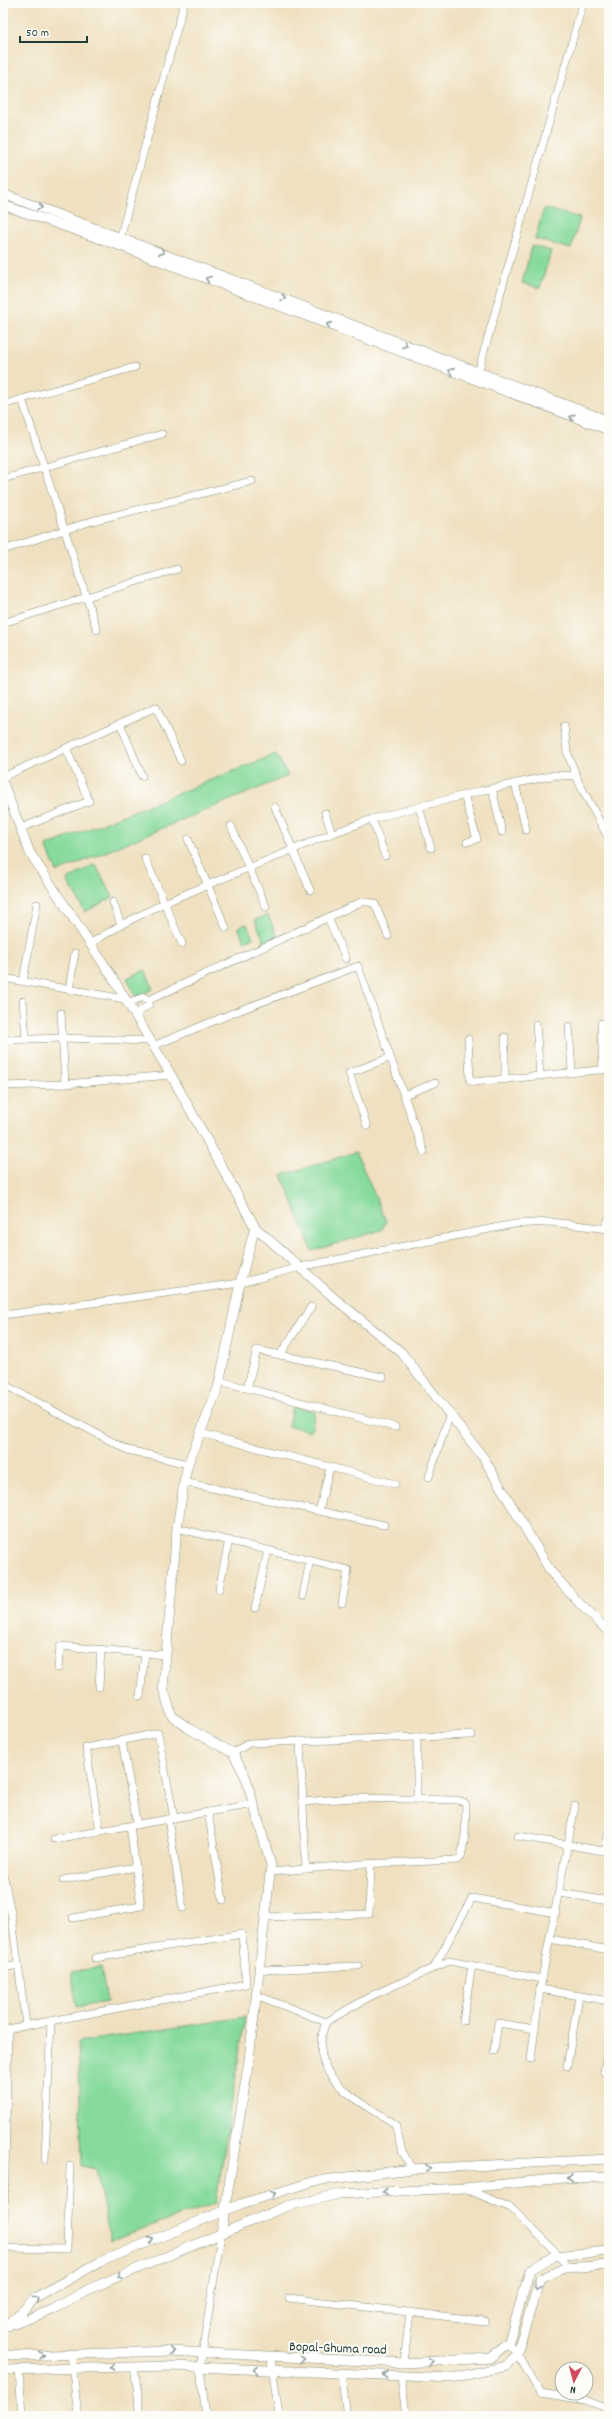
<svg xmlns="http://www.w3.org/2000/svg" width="612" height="2419" font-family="Dekko,sans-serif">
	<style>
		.green { fill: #86da9c; stroke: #528c68 }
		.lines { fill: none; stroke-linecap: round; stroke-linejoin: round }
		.minor-casing { stroke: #878e7a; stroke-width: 8 }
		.tertiary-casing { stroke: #878e7a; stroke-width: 10 }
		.minor { stroke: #fff; stroke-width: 7 }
		.tertiary { stroke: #fff; stroke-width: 9 }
		.oneway { stroke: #8f9e9a }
		.labels { text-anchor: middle; stroke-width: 4; stroke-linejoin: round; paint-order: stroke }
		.street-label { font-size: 14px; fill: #1f3d34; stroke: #fdfcf7 }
	</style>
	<rect width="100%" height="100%" fill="#fdfcf7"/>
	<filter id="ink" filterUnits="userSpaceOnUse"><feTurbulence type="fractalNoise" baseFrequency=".025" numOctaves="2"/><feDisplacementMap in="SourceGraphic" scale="8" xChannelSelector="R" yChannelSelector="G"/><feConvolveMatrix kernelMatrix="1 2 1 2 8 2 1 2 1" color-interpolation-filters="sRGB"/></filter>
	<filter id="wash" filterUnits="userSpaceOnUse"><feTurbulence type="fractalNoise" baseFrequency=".012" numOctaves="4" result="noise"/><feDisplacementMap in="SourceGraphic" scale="16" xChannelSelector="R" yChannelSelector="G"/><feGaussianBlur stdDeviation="0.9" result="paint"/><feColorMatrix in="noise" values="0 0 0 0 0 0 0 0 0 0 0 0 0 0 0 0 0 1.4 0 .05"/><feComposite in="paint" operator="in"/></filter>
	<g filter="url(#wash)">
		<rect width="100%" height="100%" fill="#efe0c0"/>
		<!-- green -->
		<g class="green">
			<path d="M544,208L580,218L571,249L535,239Z"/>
			<path d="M532,246L551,251L540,288L522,283Z"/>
			<path d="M276,754L288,776L57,872L46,846Z"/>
			<path d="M95,864L113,897L85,912L67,880Z"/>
			<path d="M268,915L278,938L265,943L255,920Z"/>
			<path d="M247,924L253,938L244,941L238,927Z"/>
			<path d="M145,970L153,989L136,997L127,978Z"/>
			<path d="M356,1152L386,1221L382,1230L312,1251L282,1175Z"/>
			<path d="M292,1407L315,1411L311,1431L288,1426Z"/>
			<path d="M101,1967L107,2002L77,2007L71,1972Z"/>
			<path d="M245,2017L216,2203L110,2240L96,2169L82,2166L78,2042Z"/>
		</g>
	</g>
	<g filter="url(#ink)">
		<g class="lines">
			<!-- minor casing -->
			<g class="minor-casing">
				<g id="minor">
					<path d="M119,242L184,3"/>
					<path d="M477,376L583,3"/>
					<path d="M3,405L22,399"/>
					<path d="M3,479L162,434"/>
					<path d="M3,550L92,521L252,481"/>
					<path d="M3,623L177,569"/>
					<path d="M97,630L22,399L135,367"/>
					<path d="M120,723L142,776"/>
					<path d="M564,726L567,752L579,783L609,839"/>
					<path d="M3,777L156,707L181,761"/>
					<path d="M515,783L526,830"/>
					<path d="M492,788L502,832"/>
					<path d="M464,795L477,839L467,842"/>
					<path d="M275,807L310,890"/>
					<path d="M419,807L431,848"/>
					<path d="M325,813L332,833"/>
					<path d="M372,819L385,856"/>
					<path d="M231,826L266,907"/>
					<path d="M21,828L89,801L66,748"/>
					<path d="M188,839L226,928"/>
					<path d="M145,858L182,944"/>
					<path d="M113,902L121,925"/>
					<path d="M328,918L346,959"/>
					<path d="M91,943L121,925L164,903L328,835L372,819L480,791L555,775L577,776"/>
					<path d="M3,978L125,999"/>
					<path d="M23,981L37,904"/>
					<path d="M69,989L75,953"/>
					<path d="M149,1000L361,902H369L375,904L388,936"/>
					<path d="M23,1001L26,1039"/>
					<path d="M127,1003L144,997L149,1000V1005L134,1015"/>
					<path d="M61,1013L65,1084"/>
					<path d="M601,1023L603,1070"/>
					<path d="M536,1024L540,1076"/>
					<path d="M569,1026L572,1073"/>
					<path d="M505,1037V1080"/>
					<path d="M468,1039L470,1080L474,1082L609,1069"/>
					<path d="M3,1040L62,1038L149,1041"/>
					<path d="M153,1046L238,1011L358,966L424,1152"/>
					<path d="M3,1086L65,1084L171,1075"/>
					<path d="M404,1095L435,1083"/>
					<path d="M367,1126L349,1073L389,1058"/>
					<path d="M605,1229L609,1218"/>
					<path d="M3,1315L240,1283L300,1267L514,1224L551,1222L609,1229"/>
					<path d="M280,1355L311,1307"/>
					<path d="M220,1381L395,1427"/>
					<path d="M3,1384L128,1450L188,1464"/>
					<path d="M247,1388L257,1350L383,1377"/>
					<path d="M200,1433L395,1484"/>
					<path d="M429,1477L450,1413"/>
					<path d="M184,1482L384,1525"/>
					<path d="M319,1511L330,1467"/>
					<path d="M177,1528L348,1570L342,1603"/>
					<path d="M219,1589L229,1540"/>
					<path d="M303,1596L310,1560"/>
					<path d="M255,1608L268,1550"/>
					<path d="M58,1668L60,1646L166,1655"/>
					<path d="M99,1687L101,1649"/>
					<path d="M140,1696L145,1653"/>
					<path d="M417,1737V1799"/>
					<path d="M122,1741L137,1825"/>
					<path d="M300,1741L306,1869"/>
					<path d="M233,1753L249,1743L472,1735"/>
					<path d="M208,1812L223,1900"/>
					<path d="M168,1819L183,1908"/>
					<path d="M100,1831L86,1748L158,1733L174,1818"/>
					<path d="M518,1836L609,1852"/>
					<path d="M54,1839L254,1804"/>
					<path d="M605,1851L609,1830"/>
					<path d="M271,1872L361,1864L458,1860L461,1857L465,1835L466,1805L464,1802L457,1800L351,1798L303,1802"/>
					<path d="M3,1873L12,1918L26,2025"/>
					<path d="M63,1880L136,1867"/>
					<path d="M560,1893L609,1901"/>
					<path d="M265,1917L369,1914L371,1864"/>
					<path d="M73,1918L141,1906L130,1826"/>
					<path d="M550,1939L609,1950"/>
					<path d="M434,1967L472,1898L556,1913"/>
					<path d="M3,1968L18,1965"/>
					<path d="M259,1970L358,1966"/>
					<path d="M540,1989L609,2001"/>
					<path d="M256,1995L326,2022C304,2078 358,2099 395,2124L402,2151L412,2169"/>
					<path d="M463,2021L472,1965"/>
					<path d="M326,2022L371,1996L449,1961L542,1979"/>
					<path d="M8,2029L246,1984L242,1934L95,1958"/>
					<path d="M494,2051L498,2023L535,2029"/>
					<path d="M531,2059L540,1989L575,1806"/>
					<path d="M567,2066L579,1996"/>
					<path d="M604,2072L609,2038"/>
					<path d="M45,2159L51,2021"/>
					<path d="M464,2188L511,2208L559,2255L569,2268"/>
					<path d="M3,2248L67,2249L70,2166"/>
					<path d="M3,2271L8,2029H3"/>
					<path d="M289,2298L485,2321"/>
					<path d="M507,2343L517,2353L540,2393L585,2400L609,2409"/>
					<path d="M71,2354L78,2416"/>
					<path d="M271,2358L279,2416"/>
					<path d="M404,2363L410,2312"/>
					<path d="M134,2367L141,2416"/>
					<path d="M19,2368L22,2416"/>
					<path d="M341,2373L347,2416"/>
					<path d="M401,2376L406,2416"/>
					<path d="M206,2416L200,2368L221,2234"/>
				</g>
			</g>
			<!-- tertiary casing -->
			<g class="tertiary-casing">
				<g id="tertiary">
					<path d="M3,194L609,421"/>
					<path d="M3,205L118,245L609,430"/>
					<path d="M3,783L30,853L111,975L171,1075L255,1227L240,1283L218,1388L188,1464L184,1482L177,1528L163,1688L172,1716L188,1728L233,1753L246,1778L271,1865L249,2060L221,2234"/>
					<path d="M255,1227L334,1298L401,1352L483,1457L551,1572L581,1605L609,1632"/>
					<path d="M14,2324L52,2310L89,2289L287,2206L339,2194L464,2188L565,2178L609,2177"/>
					<path d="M8,2326L36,2297L100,2262L241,2204L315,2181L412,2169L609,2159"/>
					<path d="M3,2354L20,2356L169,2351L404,2363L491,2358L509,2341L530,2270L554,2256L609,2251"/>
					<path d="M3,2370L172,2366L452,2378L507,2366L517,2353L540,2279L564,2268L609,2265"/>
				</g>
			</g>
			<!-- minor -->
			<use href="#minor" class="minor"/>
			<!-- tertiary -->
			<use href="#tertiary" class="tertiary"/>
		</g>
		<!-- one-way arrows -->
		<defs><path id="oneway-chevron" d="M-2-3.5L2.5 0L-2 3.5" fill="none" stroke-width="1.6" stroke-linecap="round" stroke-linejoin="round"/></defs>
		<g class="oneway">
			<use href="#oneway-chevron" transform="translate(40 207) rotate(20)"/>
			<use href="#oneway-chevron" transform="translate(162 252) rotate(21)"/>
			<use href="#oneway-chevron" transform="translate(208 279) rotate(-159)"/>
			<use href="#oneway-chevron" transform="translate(283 298) rotate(21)"/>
			<use href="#oneway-chevron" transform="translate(329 325) rotate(-159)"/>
			<use href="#oneway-chevron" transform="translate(405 345) rotate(21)"/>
			<use href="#oneway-chevron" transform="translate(451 371) rotate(-159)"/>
			<use href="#oneway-chevron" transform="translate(572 417) rotate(-160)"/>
			<use href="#oneway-chevron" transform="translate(428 2168) rotate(-2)"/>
			<use href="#oneway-chevron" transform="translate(570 2178) rotate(179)"/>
			<use href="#oneway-chevron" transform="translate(385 2192) rotate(178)"/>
			<use href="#oneway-chevron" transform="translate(273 2194) rotate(-17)"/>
			<use href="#oneway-chevron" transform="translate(151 2240) rotate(-23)"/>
			<use href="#oneway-chevron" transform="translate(120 2276) rotate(157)"/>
			<use href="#oneway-chevron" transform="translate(537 2288) rotate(111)"/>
			<use href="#oneway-chevron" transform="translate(36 2299) rotate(-39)"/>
			<use href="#oneway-chevron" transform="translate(172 2351) rotate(1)"/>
			<use href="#oneway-chevron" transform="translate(42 2355) rotate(-2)"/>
			<use href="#oneway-chevron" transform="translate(302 2359) rotate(2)"/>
			<use href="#oneway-chevron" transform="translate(431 2362) rotate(-3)"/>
			<use href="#oneway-chevron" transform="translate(112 2367) rotate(179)"/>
			<use href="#oneway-chevron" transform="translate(256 2370) rotate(-178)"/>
			<use href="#oneway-chevron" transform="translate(386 2375) rotate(-178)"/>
		</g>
	</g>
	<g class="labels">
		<!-- street labels -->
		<g class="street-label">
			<text transform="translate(338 2347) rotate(2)" y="5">Bopal-Ghuma road</text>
		</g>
	</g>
	<!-- margin -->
	<rect width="612" height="2419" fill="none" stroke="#fdfcf7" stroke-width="16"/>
	<!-- north arrow -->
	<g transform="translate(574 2381) rotate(186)"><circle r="19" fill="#fdfcf7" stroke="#a4b0a9"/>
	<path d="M0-3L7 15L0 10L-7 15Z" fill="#d1495b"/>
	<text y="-6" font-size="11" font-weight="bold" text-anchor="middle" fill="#1f3d34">N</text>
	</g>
	<!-- scale -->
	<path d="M20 36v6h67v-6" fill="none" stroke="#1f3d34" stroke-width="2"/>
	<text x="26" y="36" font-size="12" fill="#1f3d34" stroke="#fdfcf7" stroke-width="3" paint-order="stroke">50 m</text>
</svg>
